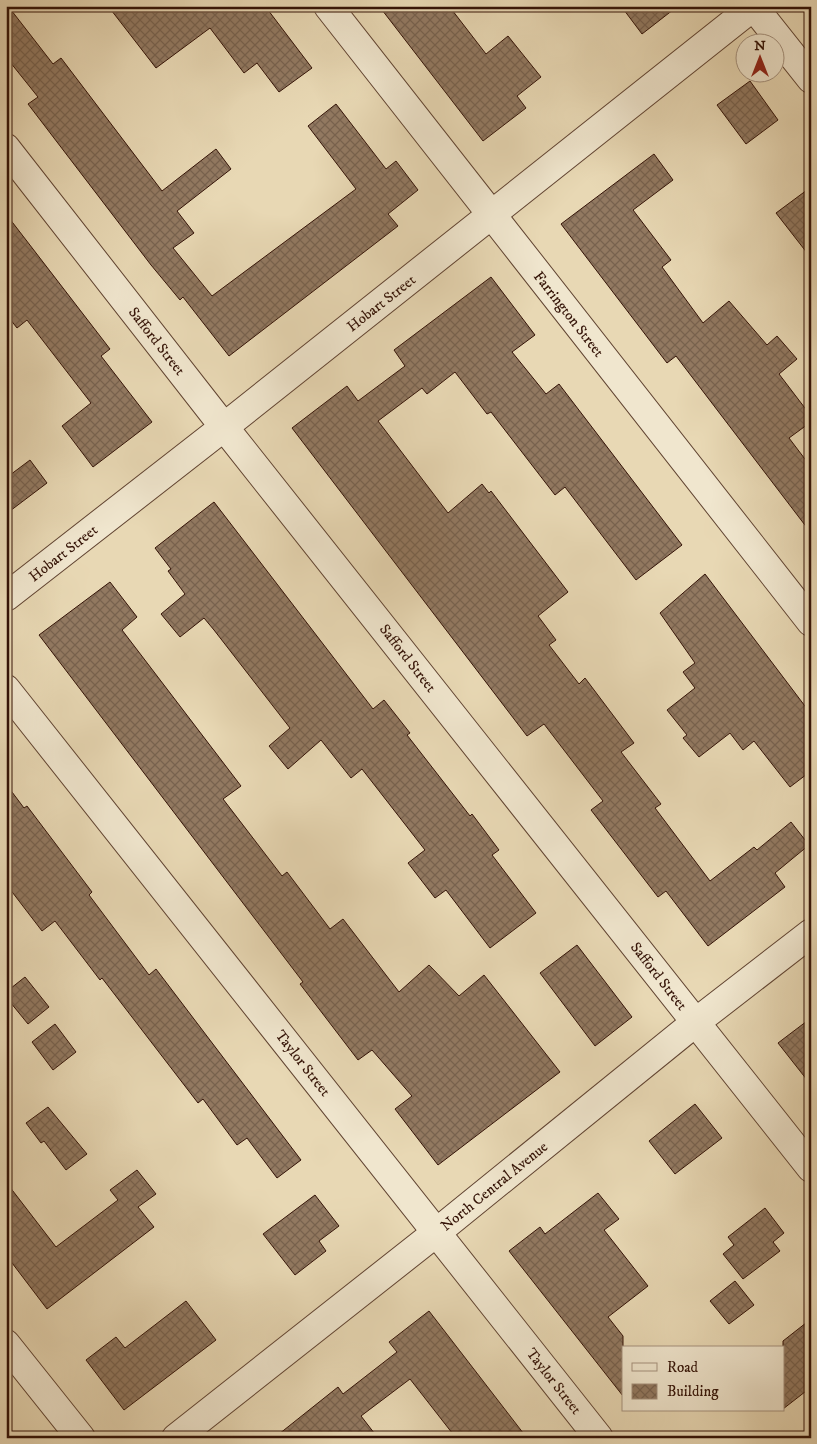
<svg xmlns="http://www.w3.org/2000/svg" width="817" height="1444" font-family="'IM FELL DW Pica',serif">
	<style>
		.building { fill: url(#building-cross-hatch); stroke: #341307 }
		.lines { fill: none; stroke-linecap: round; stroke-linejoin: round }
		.minor-casing { stroke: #614432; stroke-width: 30 }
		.minor { stroke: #f0e6ce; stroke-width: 28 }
		.labels { text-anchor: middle; stroke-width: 4; stroke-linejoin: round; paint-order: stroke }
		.street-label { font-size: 15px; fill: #341307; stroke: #f0e6ce }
	</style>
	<defs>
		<pattern id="building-cross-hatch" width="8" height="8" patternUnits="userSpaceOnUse" patternTransform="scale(1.25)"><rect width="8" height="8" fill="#927961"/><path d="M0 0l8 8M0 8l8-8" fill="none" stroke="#78624e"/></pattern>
	</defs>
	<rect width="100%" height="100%" fill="#e8d8b4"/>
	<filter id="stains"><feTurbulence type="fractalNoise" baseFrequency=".004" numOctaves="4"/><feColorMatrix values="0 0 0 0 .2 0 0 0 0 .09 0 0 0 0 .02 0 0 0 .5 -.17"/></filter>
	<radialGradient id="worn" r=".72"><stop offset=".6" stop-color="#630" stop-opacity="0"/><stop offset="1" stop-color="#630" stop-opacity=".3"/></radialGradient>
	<!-- building -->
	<g class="building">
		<path d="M6,6H8L53,64L61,58L162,191L216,149L231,169L177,211L194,233L173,248L212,296L356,189L308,126L336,104L386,169L396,161L418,190L388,214L398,226L229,356L183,297L180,300L151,265L28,104L38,97L6,57Z"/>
		<path d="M108,6H265L312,68L279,92L257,63L244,73L210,28L156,68Z"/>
		<path d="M379,6H449L486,54L508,36L541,77L517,96L526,108L483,141Z"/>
		<path d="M621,6H678L642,34Z"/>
		<path d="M750,81L778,120L746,144L717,105Z"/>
		<path d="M654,154L673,180L633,210L671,260L662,267L703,323L729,301L767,345L777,336L797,359L779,374L811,416V422L789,438L811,467V533L676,356L667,363L561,224Z"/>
		<path d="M811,187V258L776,213Z"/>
		<path d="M6,214L110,349L101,356L152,422L93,467L62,426L91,403L27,320L17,328L6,314Z"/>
		<path d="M491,277L535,335L512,352L546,394L559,384L682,545L636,580L565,487L555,495L491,412L487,414L455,372L427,394L422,388L378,421L448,513L482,484L489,493L491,491L568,592L538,616L556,640L549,645L579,684L585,678L634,743L621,752L661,804L655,808L710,881L754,847L757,850L791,822L809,845L775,873L785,887L708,946L666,891L658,897L591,810L603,801L544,724L527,736L292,428L347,386L358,401L405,366L394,350Z"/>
		<path d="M30,460L47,483L6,514V478Z"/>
		<path d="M214,502L373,709L384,700L410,733L407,735L470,816L472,814L499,850L492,855L536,913L490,948L446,890L435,898L408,863L425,850L362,769L351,778L321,740L288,769L269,746L290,728L214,630L204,618L180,637L161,614L185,594L168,571L171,569L155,548Z"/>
		<path d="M705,574L811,714V771L790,787L754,741L743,750L730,733L699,757L683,738L687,735L667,710L695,688L683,672L695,663L660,613Z"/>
		<path d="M110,582L137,617L122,630L241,786L223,799L282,876L287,872L330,929L343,919L399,992L429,965L459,996L484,975L560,1072L438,1165L395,1109L412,1096L372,1050L358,1060L300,984L303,982L39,635Z"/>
		<path d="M6,784L24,808L27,806L92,892L89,895L149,975L156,969L301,1160L277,1178L247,1138L237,1145L203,1099L198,1103L102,978L100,980L55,921L42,931L6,884Z"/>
		<path d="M577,945L632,1017L595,1046L540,973Z"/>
		<path d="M25,977L49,1007L28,1024L6,997V992Z"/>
		<path d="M811,1018V1085L778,1043Z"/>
		<path d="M55,1024L76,1052L53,1070L32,1042Z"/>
		<path d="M695,1104L722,1138L675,1174L649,1141Z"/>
		<path d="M48,1107L87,1154L66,1170L44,1141L41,1143L26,1123Z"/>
		<path d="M137,1170L156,1194L138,1207L154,1227L47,1309L6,1255V1182L56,1247L118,1200L110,1190Z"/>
		<path d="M598,1193L619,1219L604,1230L648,1286L608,1317L623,1336V1396L509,1251L540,1227L545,1234Z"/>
		<path d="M315,1195L339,1226L319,1241L326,1251L295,1275L263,1234Z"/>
		<path d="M765,1208L784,1233L773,1242L780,1251L743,1279L723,1254L734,1245L728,1237Z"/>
		<path d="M735,1281L754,1305L729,1324L710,1301Z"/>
		<path d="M186,1301L216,1340L124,1410L86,1360L116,1337L125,1348Z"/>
		<path d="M429,1311L527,1438H456L410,1379L361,1416L378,1438H274L338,1387L343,1394L397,1352L389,1342Z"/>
		<path d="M811,1319L810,1388L783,1409V1341Z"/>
	</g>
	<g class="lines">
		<!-- minor casing -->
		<g class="minor-casing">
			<g id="minor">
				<path d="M328,6L811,622"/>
				<path d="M753,6L811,79"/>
				<path d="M6,148L224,427L811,1168"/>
				<path d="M6,597L224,427L754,6"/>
				<path d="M6,689L599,1438"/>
				<path d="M6,1344L81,1438"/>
				<path d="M176,1438L437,1232L696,1022L811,933"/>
			</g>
		</g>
		<!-- minor -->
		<use href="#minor" class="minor"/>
	</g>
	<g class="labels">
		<!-- street labels -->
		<g class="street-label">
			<text transform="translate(381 303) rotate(-38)" y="5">Hobart Street</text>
			<text transform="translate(569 314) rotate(52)" y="5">Farrington Street</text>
			<text transform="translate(157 341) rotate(52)" y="5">Safford Street</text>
			<text transform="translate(63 553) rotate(-38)" y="5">Hobart Street</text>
			<text transform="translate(408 658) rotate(52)" y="5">Safford Street</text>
			<text transform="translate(659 976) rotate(52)" y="5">Safford Street</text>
			<text transform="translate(303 1063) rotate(52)" y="5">Taylor Street</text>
			<text transform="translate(494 1186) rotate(-39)" y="5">North Central Avenue</text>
			<text transform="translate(554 1381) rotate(52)" y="5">Taylor Street</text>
		</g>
	</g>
	<!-- margin -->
	<rect width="817" height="1444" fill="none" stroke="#e8d8b4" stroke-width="25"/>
	<rect x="8" y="8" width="802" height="1429" fill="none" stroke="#341307" stroke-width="2.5"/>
	<rect x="12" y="12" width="792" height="1419" fill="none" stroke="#341307"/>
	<!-- legend -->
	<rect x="622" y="1346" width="162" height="65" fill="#f0e6ce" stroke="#a5927e"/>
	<rect x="632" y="1363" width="25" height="8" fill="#f0e6ce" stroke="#a5927e"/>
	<text x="667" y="1372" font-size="15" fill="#341307">Road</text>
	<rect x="632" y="1384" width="25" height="15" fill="url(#building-cross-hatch)" stroke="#a5927e"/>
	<text x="667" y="1396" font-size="15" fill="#341307">Building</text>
	<!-- north arrow -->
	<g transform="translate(760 58)"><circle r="24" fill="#f0e6ce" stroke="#a5927e"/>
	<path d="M0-4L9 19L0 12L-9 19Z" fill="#8f2418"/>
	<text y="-8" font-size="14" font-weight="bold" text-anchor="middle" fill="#341307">N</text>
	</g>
	<rect width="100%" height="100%" filter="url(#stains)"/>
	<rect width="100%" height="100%" fill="url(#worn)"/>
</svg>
